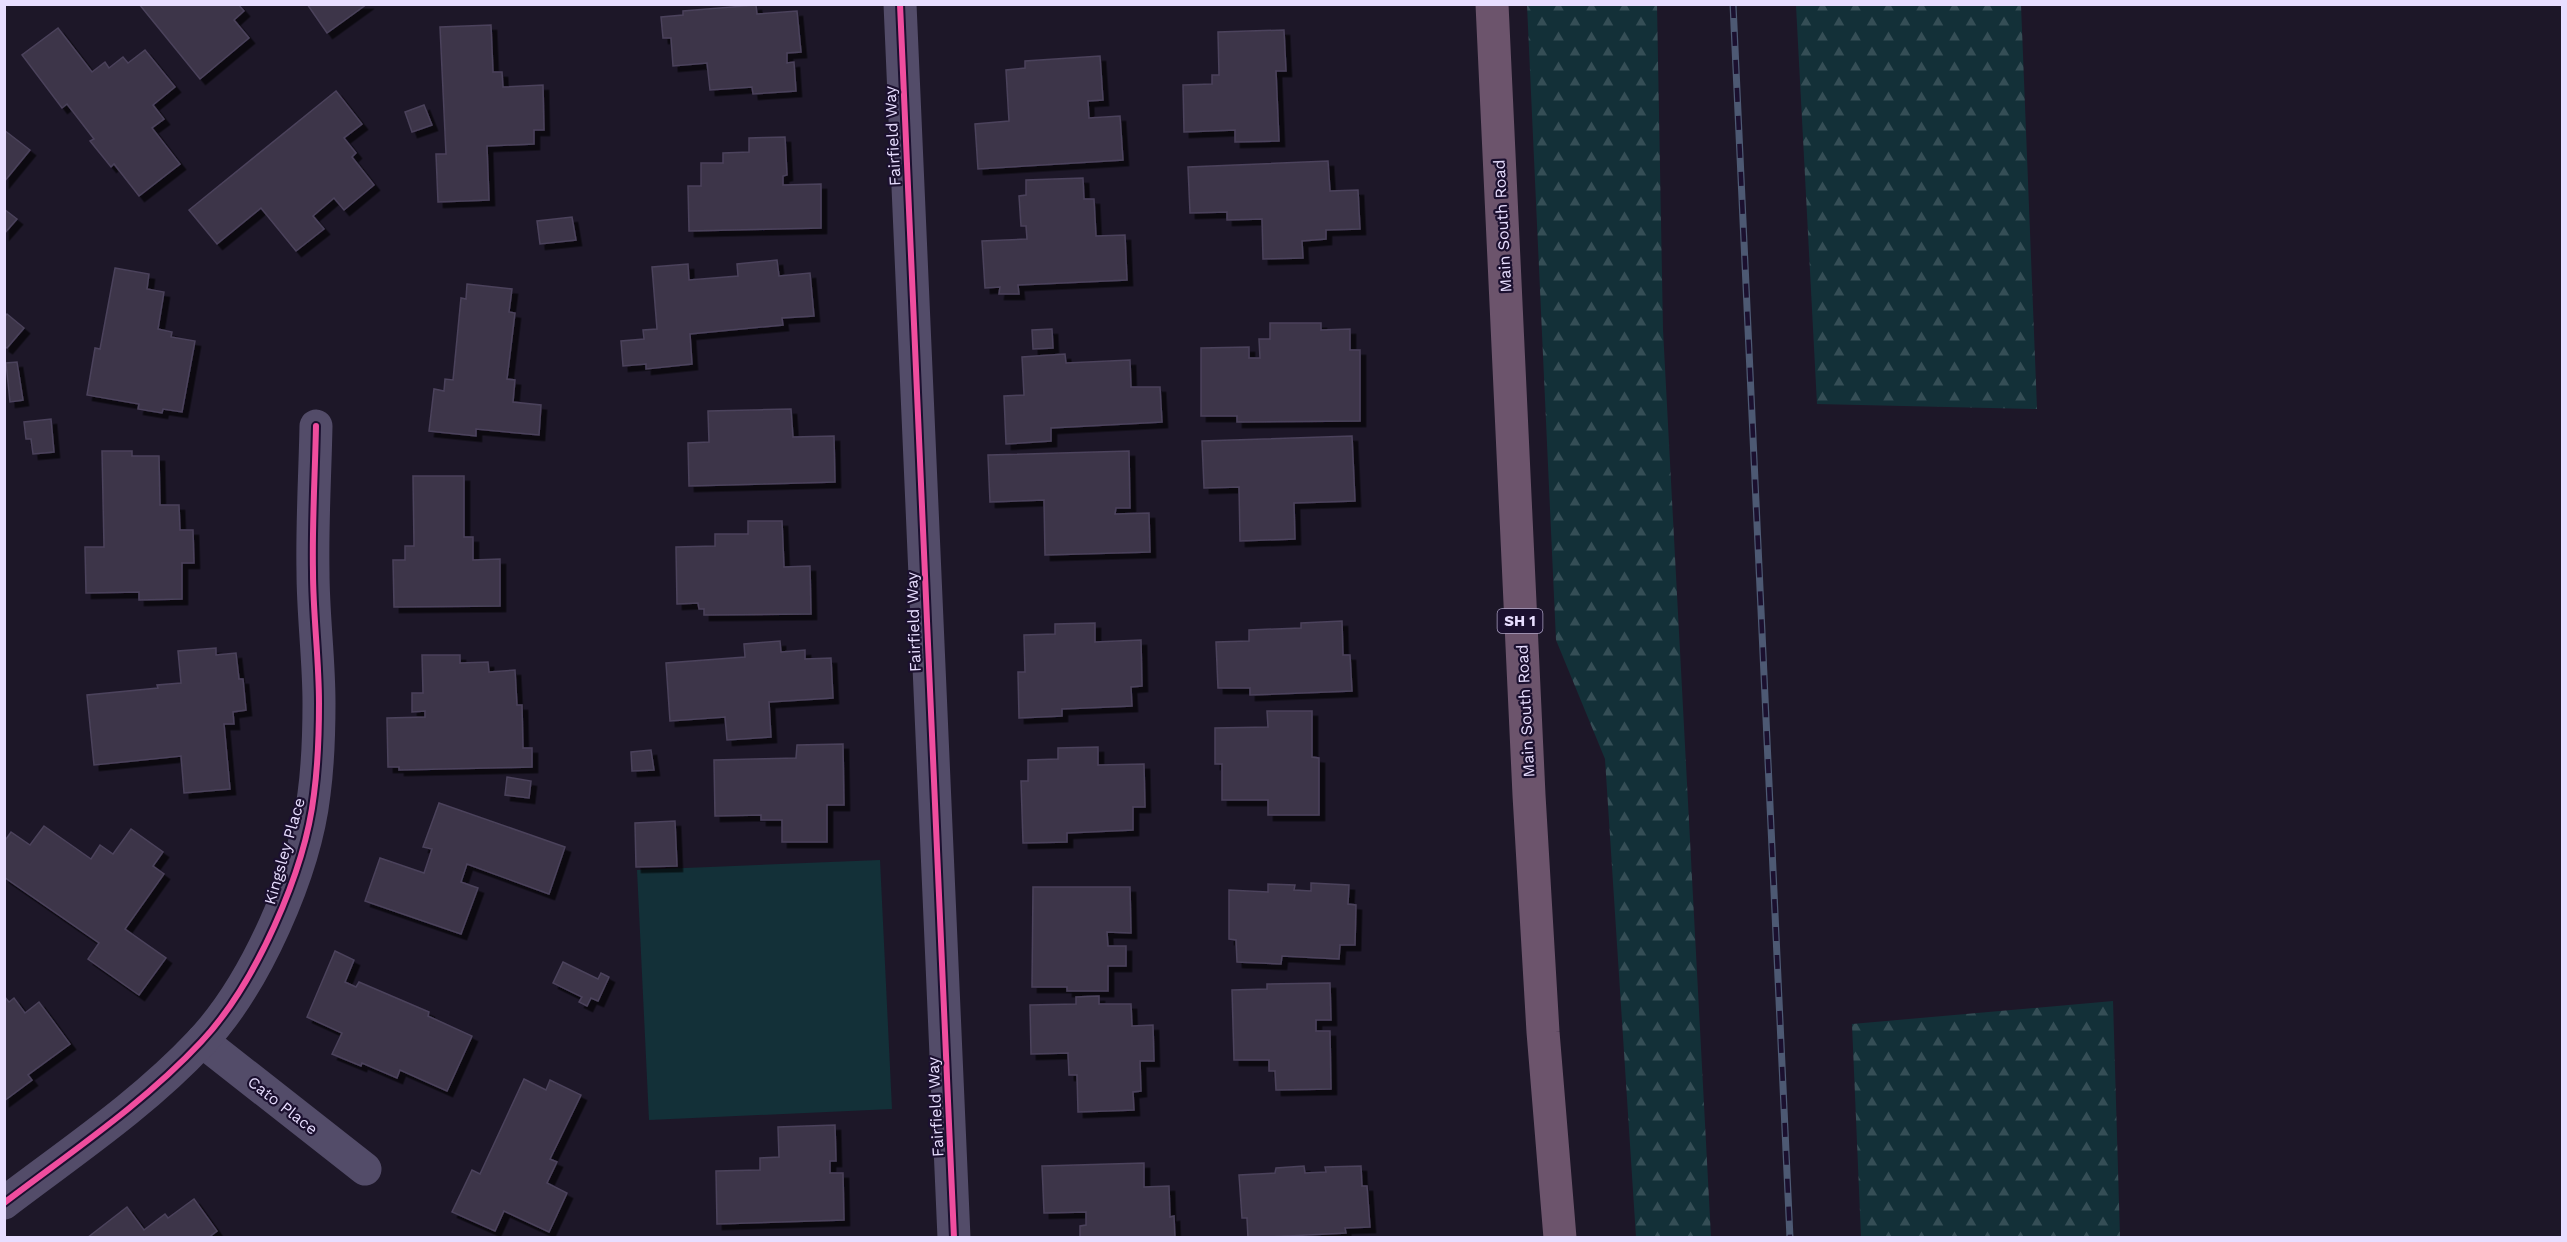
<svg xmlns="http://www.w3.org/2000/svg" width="2567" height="1242" font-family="'Work Sans',sans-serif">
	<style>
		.green { fill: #133038 }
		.forest { fill: url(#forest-firs) }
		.building { fill: #3d3649; stroke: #4b425b; stroke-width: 1.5; filter: url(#shadow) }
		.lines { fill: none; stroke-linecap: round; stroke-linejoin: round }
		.street { stroke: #534c69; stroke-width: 33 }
		.highway { stroke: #6c546c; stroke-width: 33 }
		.rail-casing { stroke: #4d5973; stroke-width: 7 }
		.rail { stroke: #1b102f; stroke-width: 4.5; stroke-dasharray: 14; stroke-linecap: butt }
		.cycleway-casing { stroke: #1b102f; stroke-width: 10 }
		.cycleway { stroke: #ef4d9e; stroke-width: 6 }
		.labels { text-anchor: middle; stroke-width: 4.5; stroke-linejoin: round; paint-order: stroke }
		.shield { fill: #1b102f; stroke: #aaa0c1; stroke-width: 1.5 }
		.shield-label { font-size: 15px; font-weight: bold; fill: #e8deff }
		.street-label { font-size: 16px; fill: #e8deff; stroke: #1b102f }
	</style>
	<defs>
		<pattern id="forest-firs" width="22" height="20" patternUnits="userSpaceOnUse" patternTransform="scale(1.5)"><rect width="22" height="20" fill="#133038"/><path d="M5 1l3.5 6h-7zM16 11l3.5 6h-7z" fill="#354e56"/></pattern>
		<filter id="shadow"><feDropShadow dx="5.5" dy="5.5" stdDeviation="0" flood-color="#0009"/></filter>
	</defs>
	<rect width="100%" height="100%" fill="#1d1728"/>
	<!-- green -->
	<path class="green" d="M880,860L892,1109L649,1120L637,870Z"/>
	<!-- forest -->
	<g class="forest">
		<path d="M1527,5H1657L1663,330L1711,1237H1636L1605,759L1556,640Z"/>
		<path d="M1796,5H2021L2037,409L1817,404Z"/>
		<path d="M2113,1001L2120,1237H1861L1852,1024Z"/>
	</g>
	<!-- building -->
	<g class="building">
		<path d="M139,4H238L244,11L234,20L249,38L200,79Z"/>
		<path d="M307,4H367L327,33Z"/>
		<path d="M756,5L757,14L797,11L801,52L787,53V63L794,62L796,91L753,94L752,87L710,90L707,63L673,66L671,38H663L661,17L683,15V11Z"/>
		<path d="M491,25L493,72H502L503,87L543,85L544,130H534V144L487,146L489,200L438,202L436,154H446L440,27Z"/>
		<path d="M58,28L92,72L105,62L109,68L123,57L128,63L145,50L175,87L153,105L164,119L152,128L180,164L139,196L114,164L111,167L90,141L94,139L67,104L62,108L22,55Z"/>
		<path d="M1284,30L1286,71H1276L1279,141L1235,142V130L1184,132L1183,85L1212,84V75H1219L1218,32Z"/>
		<path d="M1100,56L1103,100L1088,101L1089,118L1120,116L1123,160L978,169L975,124L1009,121L1006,70L1025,68V61Z"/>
		<path d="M336,91L362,124L344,138L356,153L352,157L374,185L344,210L334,198L313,216L324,229L296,251L261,208L217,244L189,210Z"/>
		<path d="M424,105L432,125L412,132L405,112Z"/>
		<path d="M4,130L30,150L4,182Z"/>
		<path d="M785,137L787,175L783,176V185L821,184V228L689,231L688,186H701V163H723V153L749,152V138Z"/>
		<path d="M1328,161L1330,191L1358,190L1360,229L1326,230V239L1302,241L1303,258L1263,259L1262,219L1227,220V212L1190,213L1188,167Z"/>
		<path d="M1083,178L1084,199H1094L1096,236L1125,235L1127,280L1018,285L1019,294H999L1000,287L985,288L982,241L1027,239L1026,226H1021L1019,196L1026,195V180Z"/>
		<path d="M4,209L17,219L4,234Z"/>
		<path d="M572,217L576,240L540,244L537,221Z"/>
		<path d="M777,260L779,276L810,273L814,316L782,318L783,325L690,334L692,364L646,369V364L623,366L621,341L644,339L643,330L657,329L652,267L688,264L689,280L738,276L737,264Z"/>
		<path d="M115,268L149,274L147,289L164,292L158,329L172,332L171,337L195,341L182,412L163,409L162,413L138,409L139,404L87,395L95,348L100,349Z"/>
		<path d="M467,284L512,289L509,312L515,313L507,379L515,380L513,402L541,405L539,435L476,429V436L429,431L434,389L444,391L445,379L453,380L461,298L466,299Z"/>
		<path d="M7,314L24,328L7,348L4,346V317Z"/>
		<path d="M1270,323H1321V330L1350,329V350H1360V421L1237,422V416H1201V348L1249,347V358H1260L1259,339H1270Z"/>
		<path d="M1052,329L1053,348L1033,349L1032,330Z"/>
		<path d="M1065,354L1066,363L1130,360L1131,387H1160L1162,422L1051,428V441L1006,444L1004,396L1024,395L1022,357Z"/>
		<path d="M17,362L23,400L10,402L6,363Z"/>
		<path d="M791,409L793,437L834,436L835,482L689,486L688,443L709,442L708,411Z"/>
		<path d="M51,419L54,452L33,454L31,439H26L24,422Z"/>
		<path d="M1352,436L1355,501L1294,503L1295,539L1240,541L1239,487L1204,488L1202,441Z"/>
		<path d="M102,451H132V456H159L160,505H179L180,530H193L194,563H182V599L139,600V592L86,593L85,547H104Z"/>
		<path d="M1129,451L1130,508H1116L1115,514L1149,513L1150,552L1045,555L1044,500L990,502L988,455Z"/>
		<path d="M413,476H464V537H473V560L500,559V606L394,607L393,560H405V546H414Z"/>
		<path d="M748,521H782L784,567L810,566L811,614L704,615V609H699L698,603L677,604L676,547L715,546V534H748Z"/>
		<path d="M1342,621L1343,655H1350L1352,691L1250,695V688H1218L1216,642L1249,641V630L1301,628V623Z"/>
		<path d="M1095,623V642L1141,640L1142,686L1131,687L1132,706L1062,709V716L1019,718L1018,672H1025L1024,635L1055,634V624Z"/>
		<path d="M780,641L781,652L805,650V659L831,658L833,698L769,702L771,737L727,740L725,717L670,721L666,663L745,657L744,644Z"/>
		<path d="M216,648V655L236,653L239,679H243L246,710L233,712L234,724H224L230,789L184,793L181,756L94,765L87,695L158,688L157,685L181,683L178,651Z"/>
		<path d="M422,655H460V663L488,662L489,672L515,670L517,705H522L523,748H532V767L399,770V767H388L387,718L425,717V711L412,712V693H423Z"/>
		<path d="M1267,711H1312V757L1319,758V815H1268V800H1222V764H1215V728L1268,727Z"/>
		<path d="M843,744L844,805H827V842H782V820H761V815L715,816L714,760L796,758L797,745Z"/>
		<path d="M1098,747V765L1144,764L1145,807H1133V830L1067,833V842L1023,843L1021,781H1028V760L1058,759V748Z"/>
		<path d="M651,750L654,770L632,771L631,752Z"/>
		<path d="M507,777L531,781L529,798L505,795Z"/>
		<path d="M439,803L565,847L549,894L467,864L461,882L478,888L461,934L365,901L380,858L424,873L432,849L423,847Z"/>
		<path d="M675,821L677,866L636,867L635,823Z"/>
		<path d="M44,826L91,859L100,845L113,854L131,829L163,852L153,866L164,874L125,929L166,958L139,995L88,959L99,943L4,877V842L11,832L30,845Z"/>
		<path d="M1311,883L1349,885L1348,904L1356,905L1355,945H1340L1339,959L1282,956L1281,964L1237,962L1236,940L1229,939V890L1268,892V884L1295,885L1294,890L1311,891Z"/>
		<path d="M1033,887H1130L1131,933L1107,932L1108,946H1126V966H1108V991H1067V987H1032Z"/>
		<path d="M335,951L354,960L345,982L356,987L359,982L429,1012L428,1016L472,1036L447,1091L400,1070L397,1078L362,1063L361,1066L332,1054L342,1033L307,1017Z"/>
		<path d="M563,962L598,979L601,973L609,977L598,1001L591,998L587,1006L579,1002L582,997L553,983Z"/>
		<path d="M1330,983L1331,1020H1316V1031H1330L1331,1089L1276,1090L1275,1071H1269V1060H1234L1232,990L1267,989V984Z"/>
		<path d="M4,996L9,1002L14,998L25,1013L39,1002L70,1044L28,1075L32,1080L4,1101Z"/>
		<path d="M1099,996V1004H1131L1132,1026L1153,1025L1154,1061H1140L1141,1091L1133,1092L1134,1110L1078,1112L1077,1075H1069L1068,1053L1031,1054L1030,1005L1076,1004V997Z"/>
		<path d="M524,1079L546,1090L550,1080L581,1095L550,1159L557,1162L547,1183L567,1193L549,1232L504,1211L495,1231L452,1212L472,1170L480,1174Z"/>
		<path d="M835,1125L836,1161H830V1173H843L844,1220L717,1224L716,1171L760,1170V1158L779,1157L778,1127Z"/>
		<path d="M1144,1163V1187L1169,1186L1170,1217L1174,1216L1175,1238H1080V1226L1086,1225V1212L1044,1213L1042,1166Z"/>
		<path d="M1304,1166L1305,1173L1326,1172L1325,1167L1361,1166L1362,1186H1367L1370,1227L1345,1228L1346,1233L1248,1238L1247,1218H1242L1239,1175L1275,1173L1276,1168Z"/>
		<path d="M194,1199L217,1231L208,1238H87L127,1207L144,1230L165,1214L168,1218Z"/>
	</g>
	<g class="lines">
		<!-- street -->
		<g class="street">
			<path d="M900,4L954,1238"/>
			<path d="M202,1041L365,1169"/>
			<path d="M4,1203C71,1152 143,1104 201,1042C255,985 305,872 314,794C318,764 319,733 319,703C319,659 313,615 313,572C312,523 315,475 316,426"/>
		</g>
		<!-- highway -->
		<path class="highway" d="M1492,4L1529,795L1543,1032L1560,1238"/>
		<!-- rail casing -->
		<g class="rail-casing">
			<path id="rail" d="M1733,4L1790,1238"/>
		</g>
		<!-- rail -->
		<use href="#rail" class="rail"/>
		<!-- cycleway casing -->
		<g class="cycleway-casing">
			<g id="cycleway">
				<path d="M900,4L954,1238"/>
				<path d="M4,1203C71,1152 143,1104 201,1042C255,985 305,872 314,794C318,764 319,733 319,703C319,659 313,615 313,572C312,523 315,475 316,426"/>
			</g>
		</g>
		<!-- cycleway -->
		<use href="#cycleway" class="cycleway"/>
	</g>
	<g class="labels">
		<!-- shield labels -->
		<rect class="shield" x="1497.5" y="609" width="45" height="24" rx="4.5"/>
		<g class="shield-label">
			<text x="1520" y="626">SH 1</text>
		</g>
		<!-- street labels -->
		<g class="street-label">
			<text transform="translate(892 136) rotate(-93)" y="6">Fairfield Way</text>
			<text transform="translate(1502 226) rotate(-93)" y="6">Main South Road</text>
			<text transform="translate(913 622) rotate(-92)" y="6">Fairfield Way</text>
			<text transform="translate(1525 711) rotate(-93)" y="6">Main South Road</text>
			<text transform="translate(284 851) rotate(-74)" y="6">Kingsley Place</text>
			<text transform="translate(283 1105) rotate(38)" y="6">Cato Place</text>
			<text transform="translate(935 1107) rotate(-93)" y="6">Fairfield Way</text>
		</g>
	</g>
	<!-- border -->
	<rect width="2567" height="1242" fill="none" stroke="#e8deff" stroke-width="12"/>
</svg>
